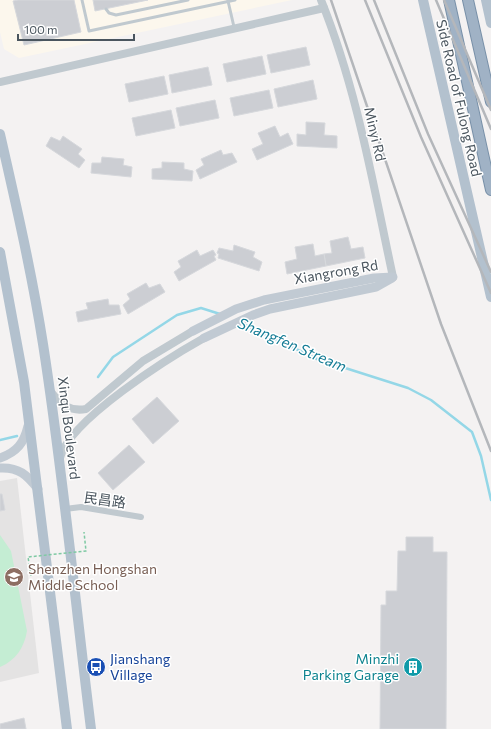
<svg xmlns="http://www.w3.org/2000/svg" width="491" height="729" font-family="Commissioner,'Noto Sans SC',sans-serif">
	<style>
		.commercial { fill: #fcf7ed }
		.education { fill: #e4e3e3 }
		.green { fill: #c4edd3 }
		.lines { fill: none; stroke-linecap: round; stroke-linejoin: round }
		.stream { stroke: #94d7e7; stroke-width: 2.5 }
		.building { fill: #ccced3; stroke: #d6d8dc }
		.trunk-casing { stroke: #7890a8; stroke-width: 12 }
		.service { stroke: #c0c9cf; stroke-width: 3 }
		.minor { stroke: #c0c9cf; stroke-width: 6 }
		.tertiary { stroke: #c0c9cf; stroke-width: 8 }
		.secondary { stroke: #c1cad3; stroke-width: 9 }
		.primary { stroke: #b3c1ce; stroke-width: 10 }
		.trunk { stroke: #a0b2c5; stroke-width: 10 }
		.rail { stroke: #b4b7bb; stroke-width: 2.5 }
		.path-bridge { stroke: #7ec9a3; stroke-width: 1.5; stroke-dasharray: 3 2; stroke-linecap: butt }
		.labels { text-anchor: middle; stroke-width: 3; stroke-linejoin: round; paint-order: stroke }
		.street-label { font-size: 14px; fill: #4a555e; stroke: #fff }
		.education-label { font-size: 14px; fill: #785e54; stroke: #fff; text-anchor: start }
		.transit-label { font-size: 14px; fill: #164399; stroke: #fff; text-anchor: start }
		.culture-label { font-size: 14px; fill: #0d838f; stroke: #fff; text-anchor: end }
		.water-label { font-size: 15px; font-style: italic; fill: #167d96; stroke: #fff }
	</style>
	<rect width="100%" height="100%" fill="#f4f2f2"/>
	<!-- commercial -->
	<path class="commercial" d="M0,0H292L19,58L4,49L0,32Z"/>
	<!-- education -->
	<path class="education" d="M17,478L39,673L0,682V481Z"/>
	<!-- green -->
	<path class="green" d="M0,535L11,551L27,631C24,648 16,660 0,667Z"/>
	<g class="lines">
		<!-- stream -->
		<g class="stream">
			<path d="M241,323L317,359L408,388L431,400L472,432L481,456L491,500"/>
			<path d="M98,377L113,357L177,315L201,308L220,314"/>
			<path d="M0,440L17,436"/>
		</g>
	</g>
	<!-- building -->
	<g class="building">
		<path d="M18,0H74L81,32L24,45L13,1Z"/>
		<path d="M93,0H148L95,11Z"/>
		<path d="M306,47L310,65L271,73L267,55Z"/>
		<path d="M262,56L266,74L227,82L223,64Z"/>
		<path d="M208,67L212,85L172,93L169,75Z"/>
		<path d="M164,76L168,94L129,102L125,84Z"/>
		<path d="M313,80L317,99L278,107L274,89Z"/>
		<path d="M269,90L273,108L234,116L230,98Z"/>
		<path d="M215,100L219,118L180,126L176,108Z"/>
		<path d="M171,110L175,128L136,136L132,118Z"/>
		<path d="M306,122L325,123L324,135L337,136V148L297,146V134L306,135Z"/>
		<path d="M275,126L280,137L288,133L293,144L257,160L252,149L263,144L258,133Z"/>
		<path d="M63,136L82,149L78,154L85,160L79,168L46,146L51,137L60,141Z"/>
		<path d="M221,150L223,155L232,153L237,162L200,179L196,170L204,165L201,159Z"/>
		<path d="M102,157L124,159L123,165L132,167L131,177L91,173L92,163H101Z"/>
		<path d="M162,162L184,163V169L193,171L192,181L152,179V169L162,168Z"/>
		<path d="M348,237L351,249L363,247L365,258L326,266L324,254L332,253L330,241Z"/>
		<path d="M313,244L315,256L324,254L326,266L287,274L285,262L297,259L295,247Z"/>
		<path d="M234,245L255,252L253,257L262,262L259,271L218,258L219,254L217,253L219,248L233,251Z"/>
		<path d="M197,250L200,256L213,250L216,255L214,256L216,260L179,281L174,272L181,267L178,261Z"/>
		<path d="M146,283L149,288L160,284L165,292L128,314L123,305L130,299L127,294Z"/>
		<path d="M108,299L109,305H119L121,314L78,322L76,312L88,309L86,303Z"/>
		<path d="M157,397L179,421L153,444L132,419Z"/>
		<path d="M129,445L145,462L113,490L98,473Z"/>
		<path d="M0,494H2L5,510L0,511Z"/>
		<path d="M406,537H433V552H447L446,729H380L381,605H386V591H397L398,551H406Z"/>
		<path d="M24,718L26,729H0V724Z"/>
	</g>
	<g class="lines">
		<!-- trunk casing -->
		<g class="trunk-casing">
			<g id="trunk">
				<path d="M449,0L491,190"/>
				<path d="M468,0L491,102"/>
			</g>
		</g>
		<!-- service -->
		<g class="service">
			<path d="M82,0L89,31L235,0"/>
			<path d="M228,1L234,27"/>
			<path d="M106,9L109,13L116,15L188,0"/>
		</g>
		<!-- minor -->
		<path class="minor" d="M65,509L81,507L141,517"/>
		<!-- tertiary -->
		<g class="tertiary">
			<path d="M321,0C357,89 373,184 393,277"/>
			<path d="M0,82L324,8"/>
			<path d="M51,392C60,404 70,412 86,409L143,361L193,331"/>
			<path d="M60,458C69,420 170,357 204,338"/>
		</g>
		<!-- secondary -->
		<g class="secondary">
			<path d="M193,331L236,309L264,300L374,278L393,277"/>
			<path d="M204,338L253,315L270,309L376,287L392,278"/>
			<path d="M0,458C17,452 24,443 28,426"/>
			<path d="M0,468C19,467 27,475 38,489"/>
		</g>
		<!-- primary -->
		<g class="primary">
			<path d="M423,0L491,297"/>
			<path d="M486,0L491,23"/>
			<path d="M0,134C16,204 32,274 43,344C63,472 75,601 91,729"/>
			<path d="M0,252L24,382L67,729"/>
		</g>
		<!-- trunk -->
		<use href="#trunk" class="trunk"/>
		<!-- rail -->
		<g class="rail">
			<path d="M331,0L441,324L491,451"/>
			<path d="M365,0L421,137L491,293"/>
			<path d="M374,0L428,134L491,272"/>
			<path d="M436,0L491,129"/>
			<path d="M444,0L491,110"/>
		</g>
		<!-- path-bridge -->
		<path class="path-bridge" d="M31,576L28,557L86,551L84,532"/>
	</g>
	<!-- icons -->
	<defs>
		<g id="school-disc" transform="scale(1)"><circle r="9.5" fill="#8d6e63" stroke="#fff"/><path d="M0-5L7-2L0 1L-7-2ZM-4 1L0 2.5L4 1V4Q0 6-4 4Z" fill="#fff"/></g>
		<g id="bus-disc" transform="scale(1)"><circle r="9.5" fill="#1a4fb4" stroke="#fff"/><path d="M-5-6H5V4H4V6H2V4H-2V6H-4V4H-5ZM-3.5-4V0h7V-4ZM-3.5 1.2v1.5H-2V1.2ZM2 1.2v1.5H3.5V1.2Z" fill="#fff"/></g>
		<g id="building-disc" transform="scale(1)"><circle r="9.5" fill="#0f9aa8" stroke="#fff"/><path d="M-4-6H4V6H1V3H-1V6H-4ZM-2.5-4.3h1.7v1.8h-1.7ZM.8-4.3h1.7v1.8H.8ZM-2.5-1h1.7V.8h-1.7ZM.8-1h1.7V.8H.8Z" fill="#fff"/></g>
	</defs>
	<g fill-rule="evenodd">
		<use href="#school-disc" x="14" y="577"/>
		<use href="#bus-disc" x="96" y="667"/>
		<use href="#building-disc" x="413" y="667"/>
	</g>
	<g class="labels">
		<!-- street labels -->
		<g class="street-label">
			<text transform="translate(459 98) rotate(77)" y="5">Side Road of Fulong Road</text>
			<text transform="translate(375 134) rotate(77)" y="5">Minyi Rd</text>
			<text transform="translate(336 272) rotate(-10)" y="5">Xiangrong Rd</text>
			<text transform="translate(69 428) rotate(83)" y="5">Xinqu Boulevard</text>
			<text transform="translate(105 500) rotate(8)" y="5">民昌路</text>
		</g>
		<!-- education labels -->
		<g class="education-label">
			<text x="28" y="574">Shenzhen Hongshan<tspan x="28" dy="16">Middle School</tspan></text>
		</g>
		<!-- transit labels -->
		<g class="transit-label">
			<text x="110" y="664">Jianshang<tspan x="110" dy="16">Village</tspan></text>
		</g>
		<!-- culture labels -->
		<g class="culture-label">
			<text x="399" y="664">Minzhi<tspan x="399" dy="16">Parking Garage</tspan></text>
		</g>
		<!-- water labels -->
		<g class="water-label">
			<text transform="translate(292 345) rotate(23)" y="5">Shangfen Stream</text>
		</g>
	</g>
	<!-- scale -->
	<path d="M18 34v6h116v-6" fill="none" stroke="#4a555e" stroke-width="2"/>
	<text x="24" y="34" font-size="12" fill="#4a555e" stroke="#ffffff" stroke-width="3" paint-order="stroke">100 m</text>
</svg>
